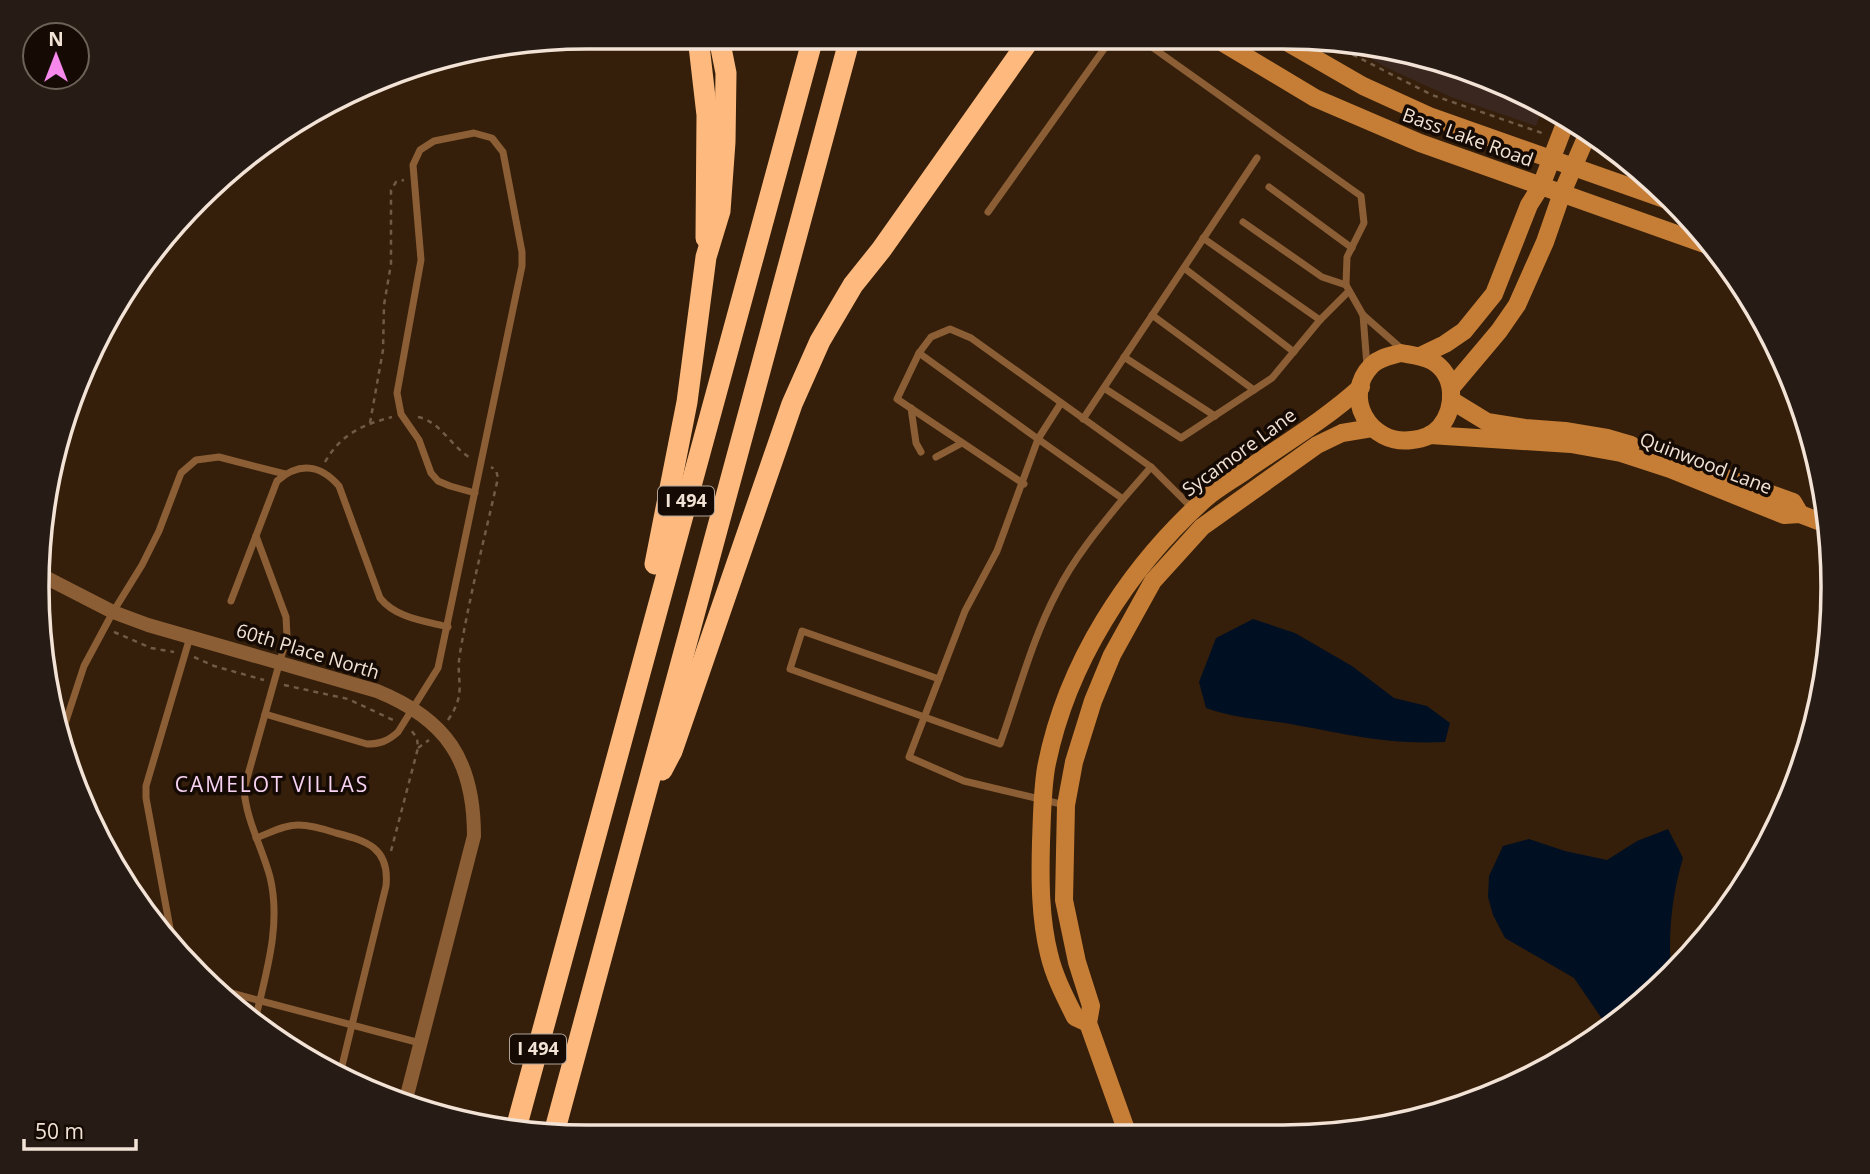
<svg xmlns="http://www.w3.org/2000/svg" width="1870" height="1174" font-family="'Open Sans',sans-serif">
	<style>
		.commercial { fill: #392720 }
		.water { fill: #001022 }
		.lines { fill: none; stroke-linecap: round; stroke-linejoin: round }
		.path { stroke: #6f5b48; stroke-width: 2.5; stroke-dasharray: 5 5; stroke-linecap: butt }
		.lane { stroke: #8b5e35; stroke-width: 7 }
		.street { stroke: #8b5e35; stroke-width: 14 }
		.secondary { stroke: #c67e36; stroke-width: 18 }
		.highway { stroke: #feba7e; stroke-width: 21 }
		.labels { text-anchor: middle; stroke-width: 7; stroke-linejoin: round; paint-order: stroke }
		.shield { fill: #150b04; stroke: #b0a297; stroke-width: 2 }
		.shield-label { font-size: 18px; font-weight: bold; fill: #f2e3d6 }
		.street-label { font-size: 19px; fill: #f2e3d6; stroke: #150b04 }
		.neighbourhood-label { font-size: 21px; letter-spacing: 2px; fill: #f9d3f3; stroke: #150b04 }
		.rim { fill: none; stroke: #f2e3d6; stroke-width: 3.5 }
	</style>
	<rect width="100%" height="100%" fill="#351f0a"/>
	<!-- commercial -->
	<path class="commercial" d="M1340,41H1354L1493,78L1543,107L1536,126L1451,97L1387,68Z"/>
	<!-- water -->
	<g class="water">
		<path d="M1253,619L1295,633L1352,666L1394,698L1427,706L1450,723L1445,742C1386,745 1341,733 1285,723C1256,719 1235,718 1206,708L1199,682L1216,638Z"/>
		<path d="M1668,829L1683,858C1672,895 1668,932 1671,970L1618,1023L1609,1029L1574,978L1505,938L1493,915L1488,897L1489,876L1503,846L1529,839L1565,851L1607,860L1637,841Z"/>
	</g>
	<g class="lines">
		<!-- path -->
		<g class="path">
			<path d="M1326,41L1432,95L1545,134"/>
			<path d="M1598,150L1625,157"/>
			<path d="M1602,151L1605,143"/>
			<path d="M418,417C440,421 452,448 472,459"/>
			<path d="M370,423L383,350L384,305L391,264V190L396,182L404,180"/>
			<path d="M325,462C341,434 362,425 392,417"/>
			<path d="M114,632L151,648L174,652"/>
			<path d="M194,657L214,666L264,680"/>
			<path d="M284,685L348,699L393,720"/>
			<path d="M448,720C468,691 455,681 460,653C470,594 485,536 498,478L496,470L491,467"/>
			<path d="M418,748L429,740"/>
			<path d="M391,851L418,748L417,738L411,730"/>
		</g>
		<!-- lane -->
		<g class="lane">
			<path d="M1142,40L1361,196L1364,223L1347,257L1346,285L1363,315L1404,351"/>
			<path d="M1493,79L1496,80"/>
			<path d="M1269,187L1352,248"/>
			<path d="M988,212L1104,49L1113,40"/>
			<path d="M1243,222L1322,277L1346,285"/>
			<path d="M1203,238L1320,320L1349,291"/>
			<path d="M1184,268L1294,352"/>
			<path d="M1152,315L1254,390"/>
			<path d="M1363,315L1367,366"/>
			<path d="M919,353L931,337L950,329L971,338L1151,467"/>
			<path d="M1124,357L1215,416"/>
			<path d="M1104,388L1181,438L1272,378L1320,320"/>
			<path d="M911,408L916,443L921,452"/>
			<path d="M1083,419L1257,158"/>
			<path d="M936,457L962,443"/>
			<path d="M1024,484L897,399L919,353L1038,439L1061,403"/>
			<path d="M231,601L277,481C299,462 320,464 339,486L380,598C396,618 424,621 448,627"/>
			<path d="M939,679L802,631L790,669L1000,744C1018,694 1032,639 1057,592C1074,558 1099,528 1123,499"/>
			<path d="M265,714L367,744C380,744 388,741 398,732L438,668L481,462L522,266V252L503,152L492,138L474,133L434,141L420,150L413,165L421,260L397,393L401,414L419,440L431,473L438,481L450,486L475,493"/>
			<path d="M60,739L84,666L113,612L142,565L159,531L181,473L196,460L219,457L285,474"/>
			<path d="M1065,805L964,781L909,757L965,611L997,551L1038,439L1123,499L1151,467L1193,509"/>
			<path d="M256,838C270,833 283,825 298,825C311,825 324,829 336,833C367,841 390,848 386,886L340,1074"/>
			<path d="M172,939L146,798V786L190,637"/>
			<path d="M220,990L420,1043"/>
			<path d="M254,1025C265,976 282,926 270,877C262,847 246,820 244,789L287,636L286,617L256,536"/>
		</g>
		<!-- street -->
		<path class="street" d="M39,574L113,612L148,625L377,691C446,719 474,760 474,836L405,1103"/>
		<!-- secondary -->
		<g class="secondary">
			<path d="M1220,41L1315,98L1420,143L1713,247"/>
			<path d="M1285,41L1363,86L1429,116L1673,202"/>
			<path d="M1401,353C1412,355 1423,356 1432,361C1456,375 1456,407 1440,427C1433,435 1423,439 1412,440C1369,446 1341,396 1372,365C1380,357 1391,356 1401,353Z"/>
			<path d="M1420,356L1445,344L1464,331L1494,294L1529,205L1541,186L1566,121"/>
			<path d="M1451,388L1499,331L1517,305L1545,242L1562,193L1588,133"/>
			<path d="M1451,400L1487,422L1525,428L1565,431L1607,438L1631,445"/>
			<path d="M1430,435L1571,444L1621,453L1670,469L1784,515L1800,514L1829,525"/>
			<path d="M1668,457L1793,502L1800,514"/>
			<path d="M1088,1023L1075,1017C1065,997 1054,976 1049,954C1040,918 1040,879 1041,842C1042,818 1042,793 1046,768C1066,664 1128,568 1206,498C1218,488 1232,480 1245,471C1284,444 1326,419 1361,387"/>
			<path d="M1128,1135L1088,1023L1091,1006L1077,962L1064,900L1066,805L1074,762L1093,701L1112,655L1153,581L1202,527L1317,445L1342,433L1372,428"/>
		</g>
		<!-- highway -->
		<g class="highway">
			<path d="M698,37L707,115L706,238"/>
			<path d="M655,564L687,402L706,257L720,211L725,142L726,73L719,38"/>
			<path d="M662,770L672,751L792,404L820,341L853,285L881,250L1030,39"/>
			<path d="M515,1132L813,38"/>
			<path d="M554,1133L850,38"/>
		</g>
	</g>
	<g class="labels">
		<!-- shield labels -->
		<g class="shield">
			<rect x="658" y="486.5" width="56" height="29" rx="5"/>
			<rect x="510" y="1034.5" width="56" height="29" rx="5"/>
		</g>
		<g class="shield-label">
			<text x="686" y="507">I 494</text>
			<text x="538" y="1055">I 494</text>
		</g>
		<!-- street labels -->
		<g class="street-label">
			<text transform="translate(1468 137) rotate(20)" y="7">Bass Lake Road</text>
			<text transform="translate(1239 452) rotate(-36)" y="7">Sycamore Lane</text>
			<text transform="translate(1706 463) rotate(21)" y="7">Quinwood Lane</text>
			<text transform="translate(308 651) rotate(17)" y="7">60th Place North</text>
		</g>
		<!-- neighbourhood labels -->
		<g class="neighbourhood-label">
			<text x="272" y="792">CAMELOT VILLAS</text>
		</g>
	</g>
	<!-- crop -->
	<path d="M0 0H1870V1174H0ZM587 49H1283A538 538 0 0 1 1821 587V587A538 538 0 0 1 1283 1125H587A538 538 0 0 1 49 587V587A538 538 0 0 1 587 49Z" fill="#271c15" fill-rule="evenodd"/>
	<path class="rim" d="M587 49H1283A538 538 0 0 1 1821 587V587A538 538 0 0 1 1283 1125H587A538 538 0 0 1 49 587V587A538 538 0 0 1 587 49Z"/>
	<!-- north arrow -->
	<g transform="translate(56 56)"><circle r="33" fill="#150b04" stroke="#6d6158" stroke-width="2"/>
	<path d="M0-5L12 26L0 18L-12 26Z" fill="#f788ec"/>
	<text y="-10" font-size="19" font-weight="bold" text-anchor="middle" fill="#f2e3d6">N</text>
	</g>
	<!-- scale -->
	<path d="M24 1139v10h112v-10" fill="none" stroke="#f2e3d6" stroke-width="3.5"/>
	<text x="35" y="1139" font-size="21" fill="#f2e3d6" stroke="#150b04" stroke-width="5" paint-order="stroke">50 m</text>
</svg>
